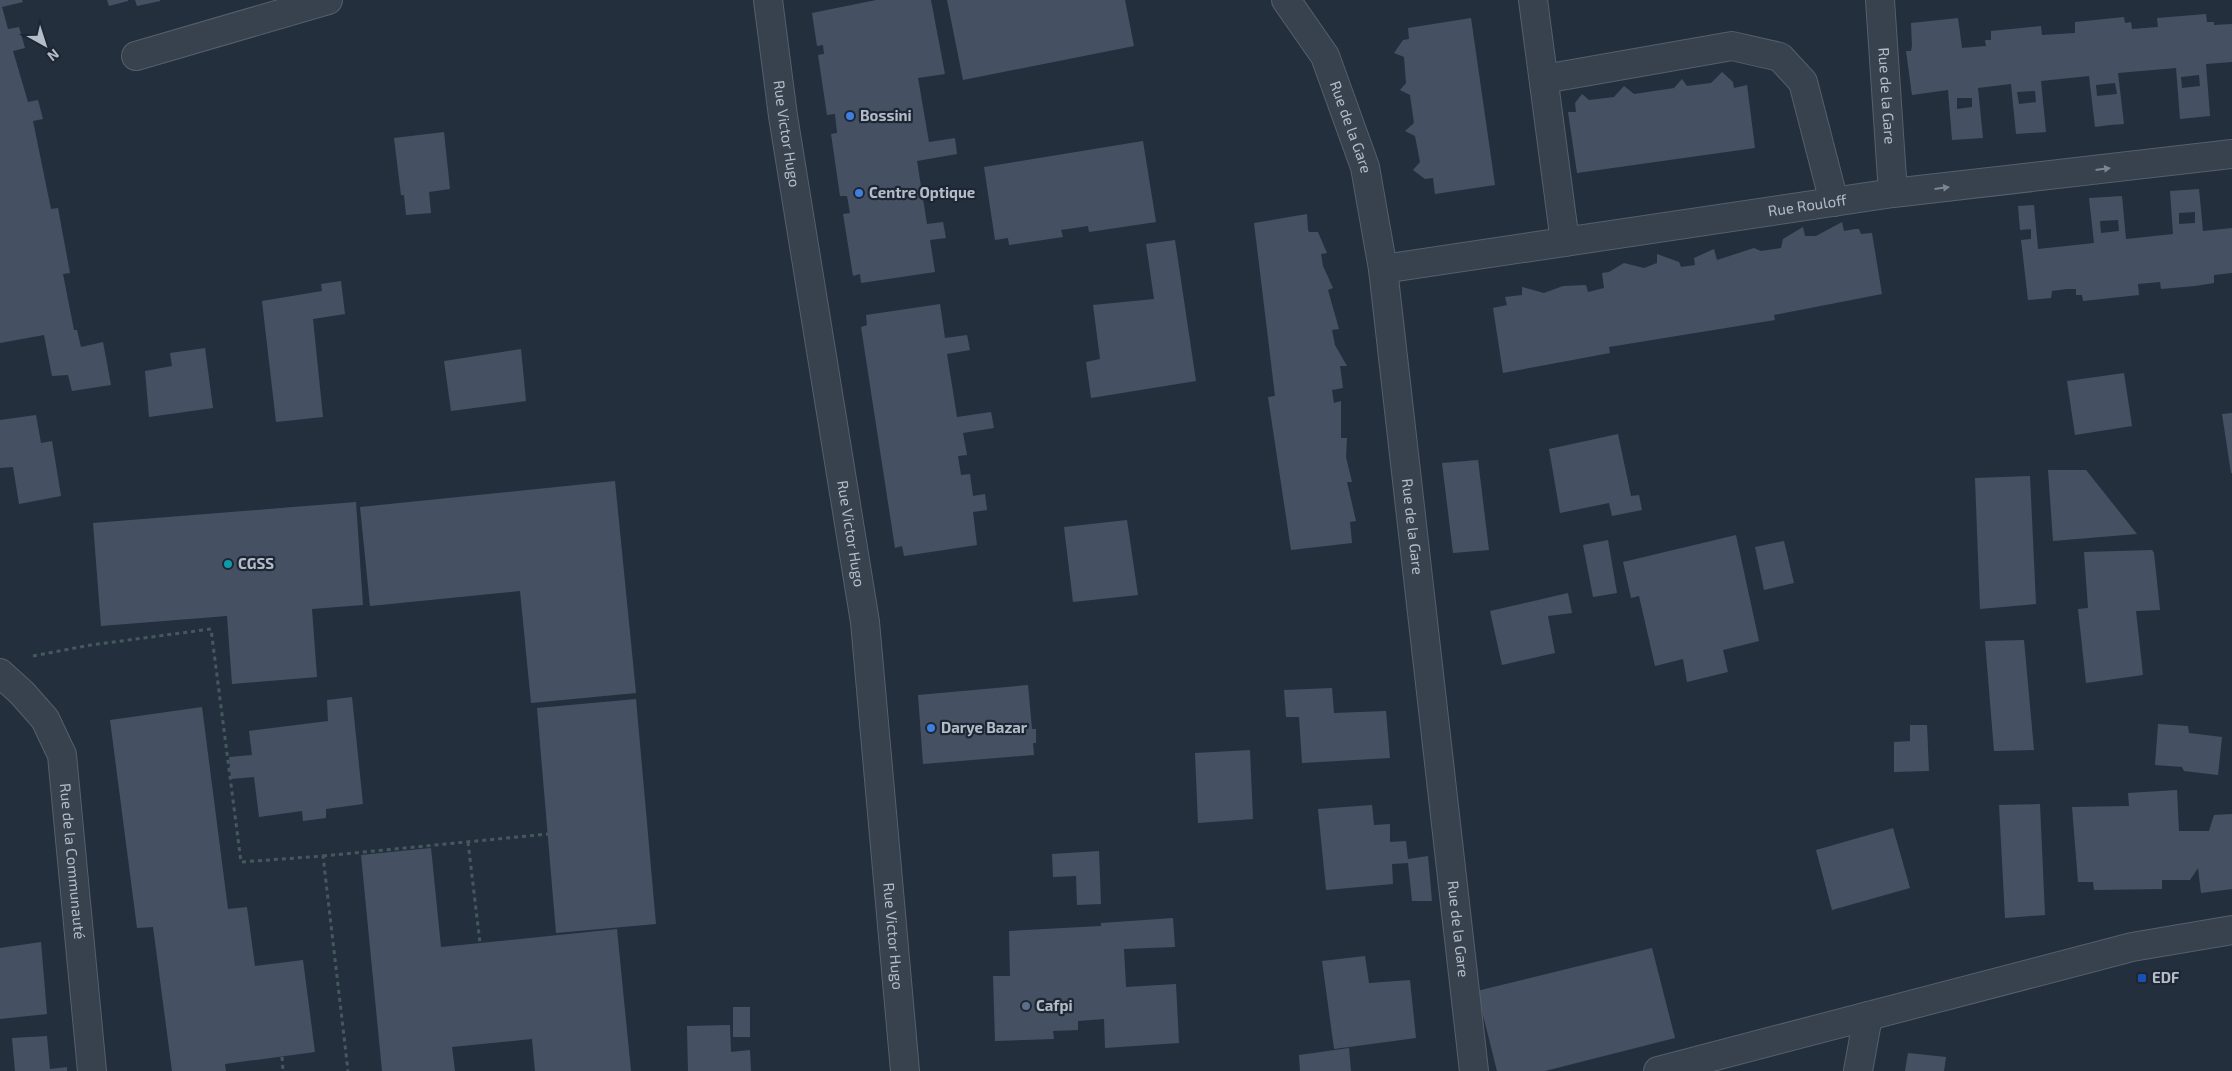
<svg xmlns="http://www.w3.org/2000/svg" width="2232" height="1071" font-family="'Exo 2',sans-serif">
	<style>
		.building { fill: #455162; fill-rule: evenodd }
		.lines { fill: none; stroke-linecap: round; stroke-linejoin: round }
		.minor-casing { stroke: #565f6c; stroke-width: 30 }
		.path { stroke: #44595c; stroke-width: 3; stroke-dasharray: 4 4; stroke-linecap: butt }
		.minor { stroke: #38414e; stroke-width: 28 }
		.oneway { fill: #7c8592 }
		.shop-dot { fill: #3f7fe0; stroke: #1d2633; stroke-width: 2 }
		.culture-dot { fill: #0f9aa8; stroke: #1d2633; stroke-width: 2 }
		.transit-dot { fill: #1a4fb4; stroke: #1d2633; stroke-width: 2 }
		.service-dot { fill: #5c6f8a; stroke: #1d2633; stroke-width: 2 }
		.labels { text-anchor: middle; stroke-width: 4.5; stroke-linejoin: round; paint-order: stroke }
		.street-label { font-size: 15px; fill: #b4bcc9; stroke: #1d2633 }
		.poi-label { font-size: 15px; font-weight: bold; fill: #b4bcc9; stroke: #1d2633; text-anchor: start }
	</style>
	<rect width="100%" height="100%" fill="#242f3e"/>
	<!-- building -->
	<g class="building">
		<path d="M0,0H22L23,2L2,7L8,29L19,27L25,48L13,51L28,102L38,100L43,119L33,121L51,209L58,208L70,273L63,274L74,330H77L81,347L103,342L111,385L72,391L68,375L52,376L44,335L0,343Z"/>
		<path d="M107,0H128V1L109,6Z"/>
		<path d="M135,0H160V1L137,6Z"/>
		<path d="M876,0H931L945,74L918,78L929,142L955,138L957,154L917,161L927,224L943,222L946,238L930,240L935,272L861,283L860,274L853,276L843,214L850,213L847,196H840L831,134L837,133L835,114L827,115L818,55L824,54L823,45L817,46L812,13Z"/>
		<path d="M947,0H1125L1134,46L963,80Z"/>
		<path d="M2206,14L2207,22H2214V25L2232,24V62L2206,64L2210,116L2180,119L2176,68L2118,73L2124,124L2110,125L2095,127L2089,76L2041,81L2046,132L2016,134L2011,84L1978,88L1983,138L1952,140L1948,90L1912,95L1906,51H1911L1912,46L1911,23L1958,18L1962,48L1986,46L1985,40H1991V31L2041,26L2042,35L2075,33V22L2124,17L2125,23L2131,22L2132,29L2158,27L2157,18ZM2199,75L2200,86L2182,88L2181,77ZM2115,83L2117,94L2097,96L2096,85ZM2035,91L2036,102L2019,104L2017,92ZM1957,98H1972V107L1957,109Z"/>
		<path d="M1471,18L1495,185L1435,194L1433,178L1425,179L1413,170L1420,162L1415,136L1405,131L1414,123L1410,95L1400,90L1406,83L1404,57L1394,53L1403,40L1409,39L1408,28Z"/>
		<path d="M1722,72L1733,82L1734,88L1747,85L1755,148L1577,173L1568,112H1576L1575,103L1582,94L1589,100L1614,97L1624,86L1634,94L1674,88L1682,79L1687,86L1711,83Z"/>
		<path d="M444,132L450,189L429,192L431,213L406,215L404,195H401L394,138Z"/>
		<path d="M1143,141L1156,222L1089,232L1088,226L1061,230L1063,237L1009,245L1008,238L995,240L984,167Z"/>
		<path d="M2199,189L2203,231L2232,228V273L2214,275V283L2195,286L2161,289L2160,282L2138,284L2139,295L2083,301L2082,295H2076V289H2067L2052,291L2051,298L2028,300L2021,240L2031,239V229L2020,230L2018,206L2034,205L2038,249L2094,243L2089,198L2122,196L2126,239L2173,234L2170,191ZM2195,212V223L2179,224V213ZM2118,220L2119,231L2101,233L2100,221Z"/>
		<path d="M1307,214L1308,230L1309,232H1318L1327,253L1321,254L1323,266L1333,288L1328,290L1339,329L1332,330L1335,345L1347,366H1340L1343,388L1332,390L1334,403L1341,401V438H1347L1346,457L1352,482H1347L1356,521L1350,522L1352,543L1291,550L1268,397L1275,396L1254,223Z"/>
		<path d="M1842,222L1844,231L1855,229H1859L1861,234L1872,233L1882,294L1774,315L1775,320L1609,347L1610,353L1503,373L1493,308L1507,305L1505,297L1522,295V287L1544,293L1563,286L1586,285L1588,292L1604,288L1602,273L1609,272L1624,263L1644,268L1657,263V254L1679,262L1681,267L1695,265L1694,258L1714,249L1717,260L1754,248L1761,251L1781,248L1783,239L1803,227L1805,236H1816Z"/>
		<path d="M1175,240L1196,381L1091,398L1086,362L1100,359L1093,305L1154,299L1146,244Z"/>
		<path d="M341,281L345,314L313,319L323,417L276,422L262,301L322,291L321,284Z"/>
		<path d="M940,304L945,338L967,335L970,350L947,354L957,417L991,412L994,428L963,433L967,455L958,456L961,475L970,474L973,496L985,494L987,510L973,512L977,545L904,556L902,546L895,548L861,327L867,325L866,315Z"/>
		<path d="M205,348L213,408L149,417L145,371L172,366L170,353Z"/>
		<path d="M521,349L526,401L451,411L444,361Z"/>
		<path d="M2124,373L2132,426L2075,435L2067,381Z"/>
		<path d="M2232,413V473H2231L2222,414Z"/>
		<path d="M36,415L41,443L52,441L61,496L19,504L13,467L0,468V420Z"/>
		<path d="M1618,434L1631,496L1639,495L1642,510L1612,516L1609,503L1560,513L1549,449Z"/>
		<path d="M1478,460L1489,550L1453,553L1442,463Z"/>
		<path d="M2048,470H2086L2137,534L2053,541Z"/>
		<path d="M2030,476L2036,604L1980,609L1975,478Z"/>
		<path d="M615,481L636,693L531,703L520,591L370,606L360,507Z"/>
		<path d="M356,502L363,605L312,609L317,677L232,684L227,616L101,626L93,523Z"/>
		<path d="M1127,520L1138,595L1073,602L1064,527Z"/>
		<path d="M1736,535L1759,641L1723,650L1728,672L1687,682L1683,659L1655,666L1639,596L1631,598L1623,562Z"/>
		<path d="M1608,540L1617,593L1593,597L1583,545Z"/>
		<path d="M1784,541L1794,583L1764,590L1755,547Z"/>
		<path d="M2152,550L2154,553L2160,610L2136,611L2143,675L2086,683L2078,609L2088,608L2084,552Z"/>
		<path d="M1568,593L1572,613L1548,616L1555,653L1502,665L1490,611Z"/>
		<path d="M2024,640L2034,750L1994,751L1985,641Z"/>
		<path d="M1028,685L1032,729H1036V743H1033L1034,755L923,764L918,695Z"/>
		<path d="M1332,688L1334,713L1386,711L1390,758L1302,763L1299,717H1286L1284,690Z"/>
		<path d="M352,697L363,804L326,809V818L303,821L302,811L259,817L254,777L231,779L229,757L252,755L249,731L328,721L327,700Z"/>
		<path d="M636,699L656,924L556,933L537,708Z"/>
		<path d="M202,707L228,909L247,907L255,966L303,960L315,1052L225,1064L226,1071H172L153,927L137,928L110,720Z"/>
		<path d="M2158,724L2188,726L2189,733L2222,737L2218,775L2184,771L2182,767L2155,765Z"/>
		<path d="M1910,725H1927L1929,771L1894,772V742L1910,741Z"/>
		<path d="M1250,750L1253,819L1198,823L1195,753Z"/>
		<path d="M2177,790L2179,831H2209L2214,815L2232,814V889L2201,893L2198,868L2190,880H2162V889L2094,890L2093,882H2078L2072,807L2129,806L2128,793Z"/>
		<path d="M2040,804L2045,915L2005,918L1999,805Z"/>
		<path d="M1372,805L1374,825L1390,824V842L1406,841L1408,859L1428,856L1432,901H1412L1408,863L1392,864L1393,884L1326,890L1318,809Z"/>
		<path d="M1893,828L1910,888L1832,910L1816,850Z"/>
		<path d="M431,848L441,947L617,929L631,1071H535L532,1039L452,1047L455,1071H382L361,855Z"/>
		<path d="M1099,851L1101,904L1077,905L1076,876L1053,877L1052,854Z"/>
		<path d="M1173,918L1175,947L1124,949L1126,987L1176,984L1179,1043L1105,1048L1104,1019L1078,1021V1030L1053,1031L1054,1039L995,1041L993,976H1010L1009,931L1101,926V923Z"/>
		<path d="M41,942L47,1014L0,1019V948Z"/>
		<path d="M1652,948L1675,1038L1545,1071H1497L1477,991Z"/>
		<path d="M1365,956L1369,983L1410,980L1416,1038L1334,1049L1322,961Z"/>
		<rect x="733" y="1007" width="17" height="30"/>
		<path d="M730,1025L731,1052L750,1050L751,1071H688L687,1026Z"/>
		<path d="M47,1036L50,1069L67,1067V1071H15L12,1038Z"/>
		<path d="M1349,1048L1351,1071H1300L1299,1055Z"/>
		<path d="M1908,1053L1946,1057L1944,1071H1905Z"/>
	</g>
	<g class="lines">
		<!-- minor casing -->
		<g class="minor-casing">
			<g id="minor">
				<path id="s1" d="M768,0L783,116L865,622L905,1071"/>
				<path id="s2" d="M1286,0L1325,56L1365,167L1383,269L1474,1071"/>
				<path d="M1533,0L1565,242"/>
				<path id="s3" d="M1880,0L1893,193"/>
				<path d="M136,56L328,0"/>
				<path d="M1544,79L1732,46L1780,57L1803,82L1834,202"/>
				<path id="s4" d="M1383,269L1893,193L2232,154"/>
				<path id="s5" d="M0,673L22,693L45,719L62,755L92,1071"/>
				<path d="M1658,1071L2132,947L2232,930"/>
				<path d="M1858,1071L1868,1016"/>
			</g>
		</g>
		<!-- path -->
		<g class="path">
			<path d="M33,656L91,645L211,629L241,862L323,856L348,1071"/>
			<path d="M468,842L480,943"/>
			<path d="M323,856L548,834"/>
			<path d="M282,1057L283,1071"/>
		</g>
		<!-- minor -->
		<use href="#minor" class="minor"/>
	</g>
	<!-- one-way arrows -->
	<defs><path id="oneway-solid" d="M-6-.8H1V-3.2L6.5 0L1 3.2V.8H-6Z" transform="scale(1.25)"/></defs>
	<g class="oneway">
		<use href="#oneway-solid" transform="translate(2103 169) rotate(-7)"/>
		<use href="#oneway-solid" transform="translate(1942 188) rotate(-7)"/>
	</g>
	<!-- markers -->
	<g class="shop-dot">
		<circle cx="850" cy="116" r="5"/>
		<circle cx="859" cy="193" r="5"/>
		<circle cx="931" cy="728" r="5"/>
	</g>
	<circle class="culture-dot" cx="228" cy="564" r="5"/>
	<rect class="transit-dot" x="2137" y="973" width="10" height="10" rx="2.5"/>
	<circle class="service-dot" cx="1026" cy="1006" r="5"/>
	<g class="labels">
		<!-- street labels -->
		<g class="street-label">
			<text dy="5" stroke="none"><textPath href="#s3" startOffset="96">Rue de la Gare</textPath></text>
			<text dy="5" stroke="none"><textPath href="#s2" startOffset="144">Rue de la Gare</textPath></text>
			<text dy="5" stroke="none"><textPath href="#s1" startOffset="135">Rue Victor Hugo</textPath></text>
			<text dy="5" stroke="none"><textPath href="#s4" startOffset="429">Rue Rouloff</textPath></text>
			<text dy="5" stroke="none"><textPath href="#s2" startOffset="549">Rue de la Gare</textPath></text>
			<text dy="5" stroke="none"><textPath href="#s1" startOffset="540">Rue Victor Hugo</textPath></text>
			<text dy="5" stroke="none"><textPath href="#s5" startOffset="211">Rue de la Communauté</textPath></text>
			<text dy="5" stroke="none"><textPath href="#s2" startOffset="954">Rue de la Gare</textPath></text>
			<text dy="5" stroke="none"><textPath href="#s1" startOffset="945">Rue Victor Hugo</textPath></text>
		</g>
		<!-- poi labels -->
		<g class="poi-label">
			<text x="860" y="121">Bossini</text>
			<text x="869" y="198">Centre Optique</text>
			<text x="238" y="569">CGSS</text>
			<text x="941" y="733">Darye Bazar</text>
			<text x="2152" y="983">EDF</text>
			<text x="1036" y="1011">Cafpi</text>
		</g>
	</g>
	<!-- north arrow -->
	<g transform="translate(45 45) rotate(141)" stroke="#1d2633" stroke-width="4" paint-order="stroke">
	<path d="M0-4L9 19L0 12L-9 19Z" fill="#b4bcc9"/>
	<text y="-8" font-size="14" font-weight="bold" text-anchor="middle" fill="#b4bcc9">N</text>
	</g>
</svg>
